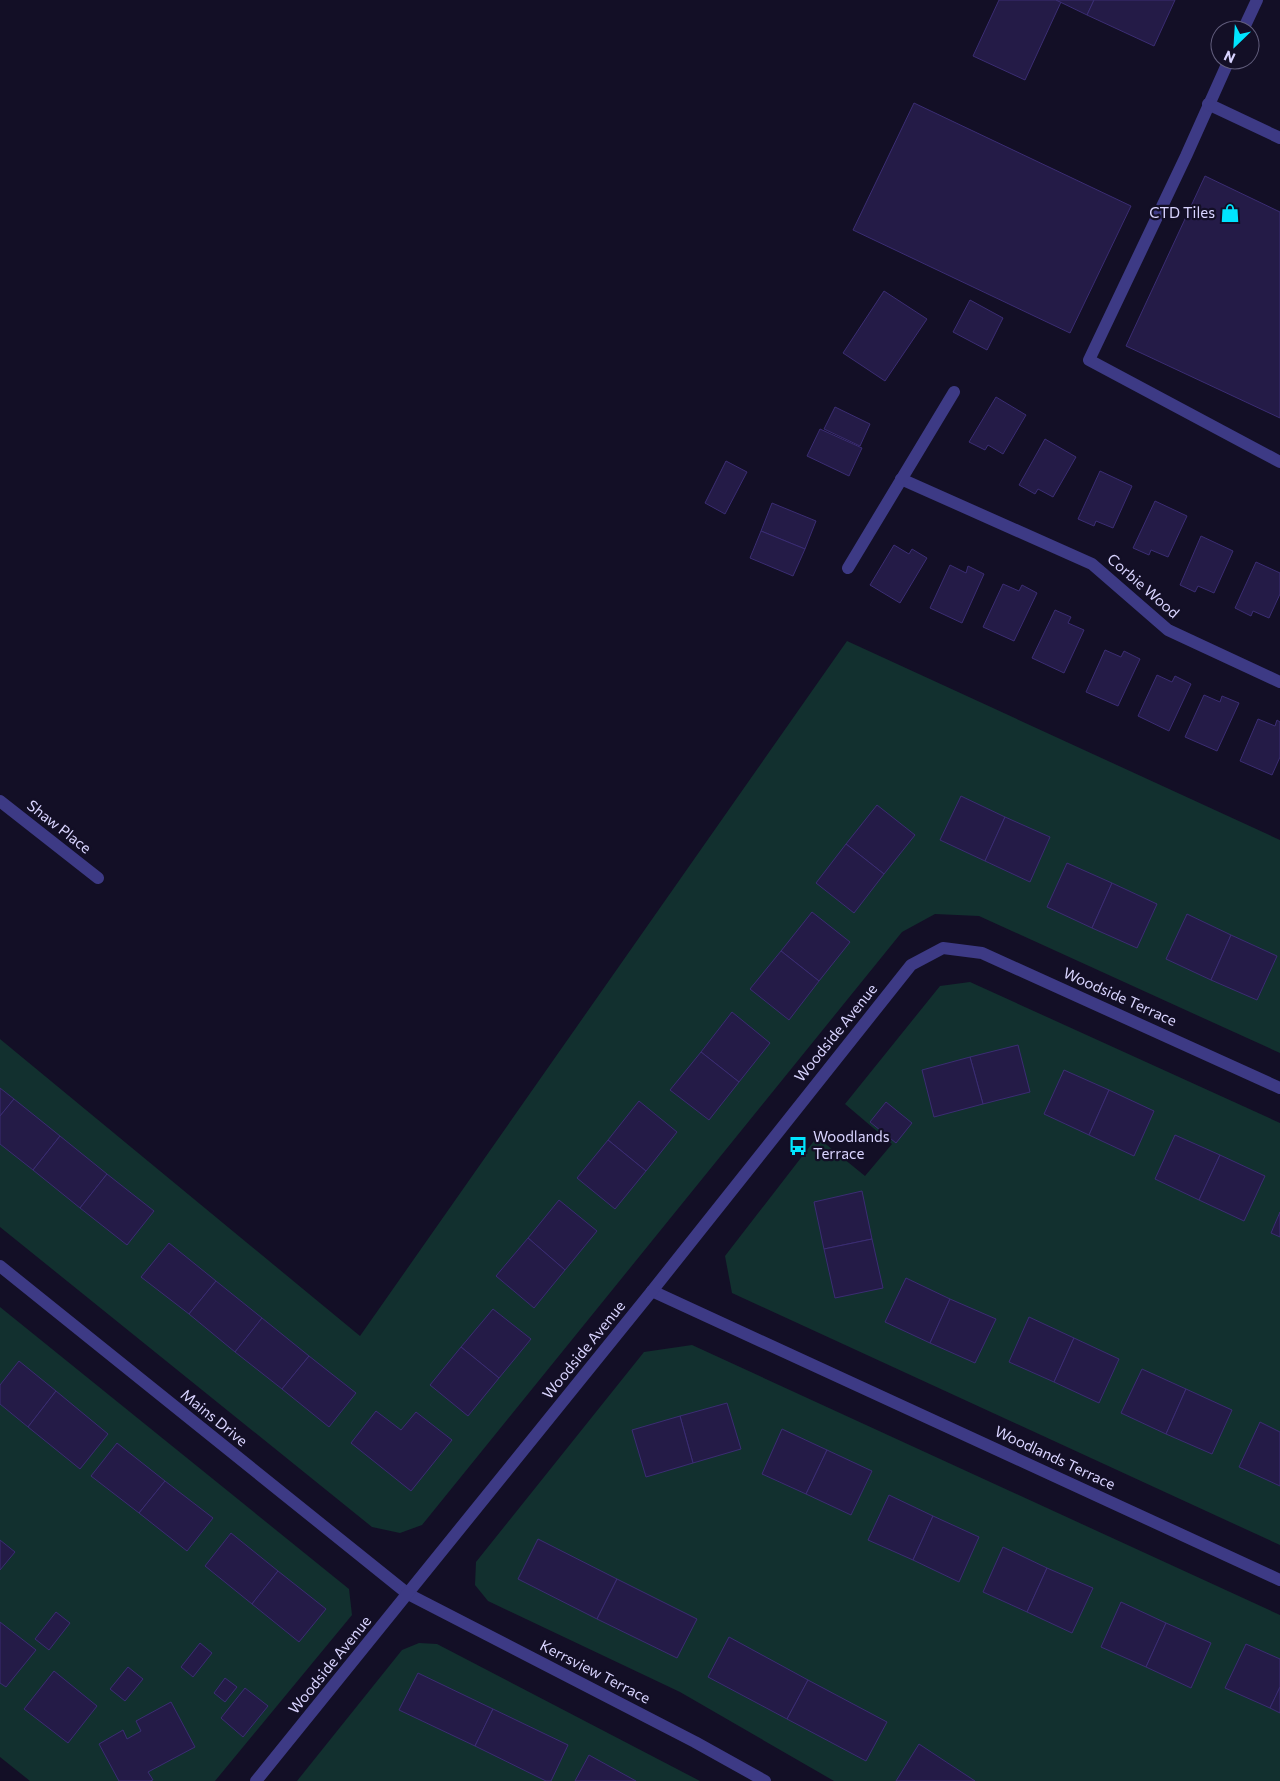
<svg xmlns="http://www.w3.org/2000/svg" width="1280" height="1781" font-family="Commissioner,sans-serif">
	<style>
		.green { fill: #12302f }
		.building { fill: #241b47; stroke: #3b2d73 }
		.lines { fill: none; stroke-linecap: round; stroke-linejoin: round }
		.service { stroke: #3d3a85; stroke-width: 12 }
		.minor { stroke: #3d3a85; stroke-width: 12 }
		.labels { text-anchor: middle; stroke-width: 4.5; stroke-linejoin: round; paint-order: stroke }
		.poi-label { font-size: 15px; fill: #d9d4ff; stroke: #130f26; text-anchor: end }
		.street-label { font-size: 15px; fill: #d9d4ff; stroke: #130f26 }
	</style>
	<rect width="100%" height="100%" fill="#130f26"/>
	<!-- green -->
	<g class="green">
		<path d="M847,641L1280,840V1053L979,916L935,914L902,932L422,1525L400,1533L372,1527L0,1227V1039L360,1336Z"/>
		<path d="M970,982L1280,1123V1545L732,1293L725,1256L817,1137L865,1176L892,1144L845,1104L940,986Z"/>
		<path d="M0,1307L349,1589L352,1615L215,1781H30L0,1757Z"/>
		<path d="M692,1345L1280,1615V1781H834L680,1692L488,1601L475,1585L476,1562L644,1352Z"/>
		<path d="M419,1643L437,1644L700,1781H297L402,1650Z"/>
	</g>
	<!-- building -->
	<g class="building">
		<path d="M999,0H1056L1061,2L1025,80L973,56Z"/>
		<path d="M1056,0H1094L1087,15Z"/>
		<path d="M1094,0H1175L1154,46L1087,15Z"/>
		<path d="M914,103L1131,206L1070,333L853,230Z"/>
		<path d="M1205,176L1280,212V418L1126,346Z"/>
		<path d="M884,291L927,319L885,381L843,353Z"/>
		<path d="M970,300L1003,318L987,350L953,332Z"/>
		<path d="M996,397L1026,415L1003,454L988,445L985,450L969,442Z"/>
		<path d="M835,407L870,424L860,446L824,429Z"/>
		<path d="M820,429L862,448L849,476L807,456Z"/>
		<path d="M1045,439L1076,457L1053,497L1038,489L1035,494L1019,485Z"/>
		<path d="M726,461L747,472L725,514L705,503Z"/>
		<path d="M1100,471L1132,486L1113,528L1096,521L1094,526L1078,519Z"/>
		<path d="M1155,501L1187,516L1168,557L1151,550L1149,555L1133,548Z"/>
		<path d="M772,503L816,521L805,549L761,531Z"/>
		<path d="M761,531L805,549L793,576L750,558Z"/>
		<path d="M1201,536L1233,551L1214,593L1198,586L1195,592L1180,585Z"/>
		<path d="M894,545L909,554L912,549L927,558L900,603L870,585Z"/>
		<path d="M1256,562L1280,573V594L1269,618L1253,611L1251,616L1235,608Z"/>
		<path d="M950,565L966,573L968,566L984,574L962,623L930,608Z"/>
		<path d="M1003,584L1019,591L1022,585L1037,593L1014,641L983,627Z"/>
		<path d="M1055,610L1071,617L1068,623L1084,630L1064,673L1032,658Z"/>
		<path d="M1105,650L1121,657L1124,651L1140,659L1118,706L1086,692Z"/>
		<path d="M1157,675L1172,682L1175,676L1191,684L1169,731L1138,716Z"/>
		<path d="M1204,695L1220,702L1222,696L1239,703L1217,751L1185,737Z"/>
		<path d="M1258,719L1275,726L1277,720L1280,722V757L1272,775L1240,761Z"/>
		<path d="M961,796L1005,817L985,861L940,840Z"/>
		<path d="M877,805L915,835L884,874L846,844Z"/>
		<path d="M1005,817L1050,837L1030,882L985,861Z"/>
		<path d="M846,844L884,874L854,913L816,883Z"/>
		<path d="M1067,863L1112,883L1092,928L1047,907Z"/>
		<path d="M1112,883L1157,904L1137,948L1092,928Z"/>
		<path d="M812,912L850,942L819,981L781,951Z"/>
		<path d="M1187,914L1231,935L1211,980L1166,959Z"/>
		<path d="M1231,935L1277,956L1257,1000L1211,980Z"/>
		<path d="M781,951L819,981L789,1020L750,989Z"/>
		<path d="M732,1012L770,1043L739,1082L701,1052Z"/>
		<path d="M1018,1045L1030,1092L983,1104L970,1057Z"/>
		<path d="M701,1052L739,1082L709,1120L670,1090Z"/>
		<path d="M970,1057L983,1104L934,1117L922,1070Z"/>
		<path d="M1064,1070L1109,1090L1089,1135L1044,1114Z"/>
		<path d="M0,1088L14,1099L0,1116Z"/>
		<path d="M1109,1090L1154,1111L1134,1156L1089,1135Z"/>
		<path d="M14,1099L60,1136L33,1170L0,1144V1116Z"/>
		<path d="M639,1101L677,1132L646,1171L608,1140Z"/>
		<path d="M886,1102L912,1123L896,1143L870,1122Z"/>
		<path d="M1175,1135L1220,1155L1199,1200L1155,1179Z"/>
		<path d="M60,1136L107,1174L80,1208L33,1170Z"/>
		<path d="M608,1140L646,1171L615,1209L577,1178Z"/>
		<path d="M1220,1155L1265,1176L1244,1221L1199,1200Z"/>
		<path d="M107,1174L154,1211L127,1245L80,1208Z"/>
		<path d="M862,1191L872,1239L824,1249L814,1202Z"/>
		<path d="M559,1200L597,1231L565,1270L528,1238Z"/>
		<path d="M1280,1212V1237L1271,1233Z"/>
		<path d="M528,1238L565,1270L534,1308L496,1276Z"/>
		<path d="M872,1239L883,1288L835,1298L824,1249Z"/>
		<path d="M169,1243L216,1281L189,1314L141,1277Z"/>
		<path d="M906,1278L950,1299L930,1343L885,1322Z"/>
		<path d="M216,1281L262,1318L235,1352L189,1314Z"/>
		<path d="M950,1299L996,1319L975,1363L930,1343Z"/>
		<path d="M493,1309L531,1339L499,1378L461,1347Z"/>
		<path d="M1029,1317L1074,1338L1054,1382L1009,1362Z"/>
		<path d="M262,1318L309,1356L282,1389L235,1352Z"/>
		<path d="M1074,1338L1119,1359L1099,1403L1054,1382Z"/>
		<path d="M461,1347L499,1378L468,1416L430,1385Z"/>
		<path d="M309,1356L356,1393L329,1427L282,1389Z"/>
		<path d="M19,1361L56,1391L28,1427L0,1404V1385Z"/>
		<path d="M1142,1369L1186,1389L1166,1434L1121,1413Z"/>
		<path d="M1186,1389L1232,1410L1212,1454L1166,1434Z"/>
		<path d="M56,1391L108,1434L80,1469L28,1427Z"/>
		<path d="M727,1403L741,1449L693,1463L680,1416Z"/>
		<path d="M376,1411L401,1430L416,1412L452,1440L411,1491L351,1443Z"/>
		<path d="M680,1416L693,1463L646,1477L632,1430Z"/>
		<path d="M1260,1422L1280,1432V1486L1239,1467Z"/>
		<path d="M782,1429L827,1450L806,1494L762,1474Z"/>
		<path d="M117,1443L165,1481L139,1513L91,1476Z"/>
		<path d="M827,1450L872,1471L851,1515L806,1494Z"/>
		<path d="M165,1481L213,1518L187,1551L139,1513Z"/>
		<path d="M889,1495L933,1516L913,1560L868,1540Z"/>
		<path d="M933,1516L979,1537L959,1582L913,1560Z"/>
		<path d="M231,1533L278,1571L252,1604L205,1566Z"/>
		<path d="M538,1539L617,1579L597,1619L518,1579Z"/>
		<path d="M0,1540L15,1552L0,1570Z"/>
		<path d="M1003,1547L1047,1568L1027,1612L983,1592Z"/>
		<path d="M1047,1568L1093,1588L1072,1633L1027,1612Z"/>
		<path d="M278,1571L326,1609L299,1642L252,1604Z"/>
		<path d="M617,1579L697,1619L677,1658L597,1619Z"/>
		<path d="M1121,1602L1166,1623L1146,1667L1101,1647Z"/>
		<path d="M56,1612L70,1623L49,1650L35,1639Z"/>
		<path d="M0,1622L36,1650L6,1687L0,1683Z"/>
		<path d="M1166,1623L1211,1643L1191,1688L1146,1667Z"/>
		<path d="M729,1637L808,1680L787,1719L708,1677Z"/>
		<path d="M200,1643L212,1653L193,1677L181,1667Z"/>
		<path d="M1246,1644L1280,1659V1687L1270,1708L1225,1688Z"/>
		<path d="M128,1667L143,1679L125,1701L110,1689Z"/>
		<path d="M54,1671L97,1706L68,1743L24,1709Z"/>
		<path d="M418,1673L493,1709L475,1746L399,1710Z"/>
		<path d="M225,1678L237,1687L225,1702L214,1693Z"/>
		<path d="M808,1680L887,1722L866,1761L787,1719Z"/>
		<path d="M1280,1687V1713L1270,1708Z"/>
		<path d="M245,1688L268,1706L243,1737L221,1718Z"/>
		<path d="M171,1702L195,1747L148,1772L153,1780L150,1781H119L99,1744L123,1730L127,1739L141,1731L136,1721Z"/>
		<path d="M493,1709L568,1745L551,1781H546L475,1746Z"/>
		<path d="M919,1744L975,1781H896Z"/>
		<path d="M589,1755L636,1781H575Z"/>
	</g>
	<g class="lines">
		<!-- service -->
		<g class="service">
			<path d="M1243,30L1257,0"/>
			<path d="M1229,60L1186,156L1089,360L1280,462"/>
			<path d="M1208,104L1280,138"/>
		</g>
		<!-- minor -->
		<g class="minor">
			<path d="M901,479L1092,564L1168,630L1280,682"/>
			<path d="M848,568L954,392"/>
			<path d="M0,801L98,878"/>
			<path d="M0,1266L408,1594L695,1742L765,1781"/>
			<path d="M652,1291L1280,1580"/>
			<path d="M256,1781L652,1291L911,965L943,948L982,953L1280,1088"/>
		</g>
	</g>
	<!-- icons -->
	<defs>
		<g id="shop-bare" transform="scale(1.5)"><path d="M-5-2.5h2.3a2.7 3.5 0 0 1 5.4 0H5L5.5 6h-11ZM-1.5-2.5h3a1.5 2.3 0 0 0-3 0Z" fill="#00e5ff" stroke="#130f26" stroke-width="2.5" paint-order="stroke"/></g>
		<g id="bus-bare" transform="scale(1.5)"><path d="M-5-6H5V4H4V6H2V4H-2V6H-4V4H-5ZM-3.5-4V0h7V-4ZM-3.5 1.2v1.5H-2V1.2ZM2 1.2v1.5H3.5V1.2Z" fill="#00e5ff" stroke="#130f26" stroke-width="2.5" paint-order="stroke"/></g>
	</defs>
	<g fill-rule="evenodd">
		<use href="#shop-bare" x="1230" y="213"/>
		<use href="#bus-bare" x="798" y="1146"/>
	</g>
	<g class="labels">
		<!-- poi labels -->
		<g class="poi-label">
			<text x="1215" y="218">CTD Tiles</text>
			<text x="813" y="1142" text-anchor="start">Woodlands<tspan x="813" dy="17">Terrace</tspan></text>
		</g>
		<!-- street labels -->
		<g class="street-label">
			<text transform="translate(1143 586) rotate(41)" y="5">Corbie Wood</text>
			<text transform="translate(59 827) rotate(38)" y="5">Shaw Place</text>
			<text transform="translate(1120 997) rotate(24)" y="5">Woodside Terrace</text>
			<text transform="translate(836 1033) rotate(-51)" y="5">Woodside Avenue</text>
			<text transform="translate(584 1350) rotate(-51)" y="5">Woodside Avenue</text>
			<text transform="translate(214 1418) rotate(39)" y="5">Mains Drive</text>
			<text transform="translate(1055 1458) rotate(25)" y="5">Woodlands Terrace</text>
			<text transform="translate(330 1665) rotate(-51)" y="5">Woodside Avenue</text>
			<text transform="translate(595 1672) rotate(27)" y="5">Kerrsview Terrace</text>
		</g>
	</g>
	<!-- north arrow -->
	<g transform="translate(1235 45) rotate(205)"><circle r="24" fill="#130f26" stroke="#625e7d"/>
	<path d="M0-4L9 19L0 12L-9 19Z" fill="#00e5ff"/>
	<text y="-8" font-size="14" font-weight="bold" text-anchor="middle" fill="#d9d4ff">N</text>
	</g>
</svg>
